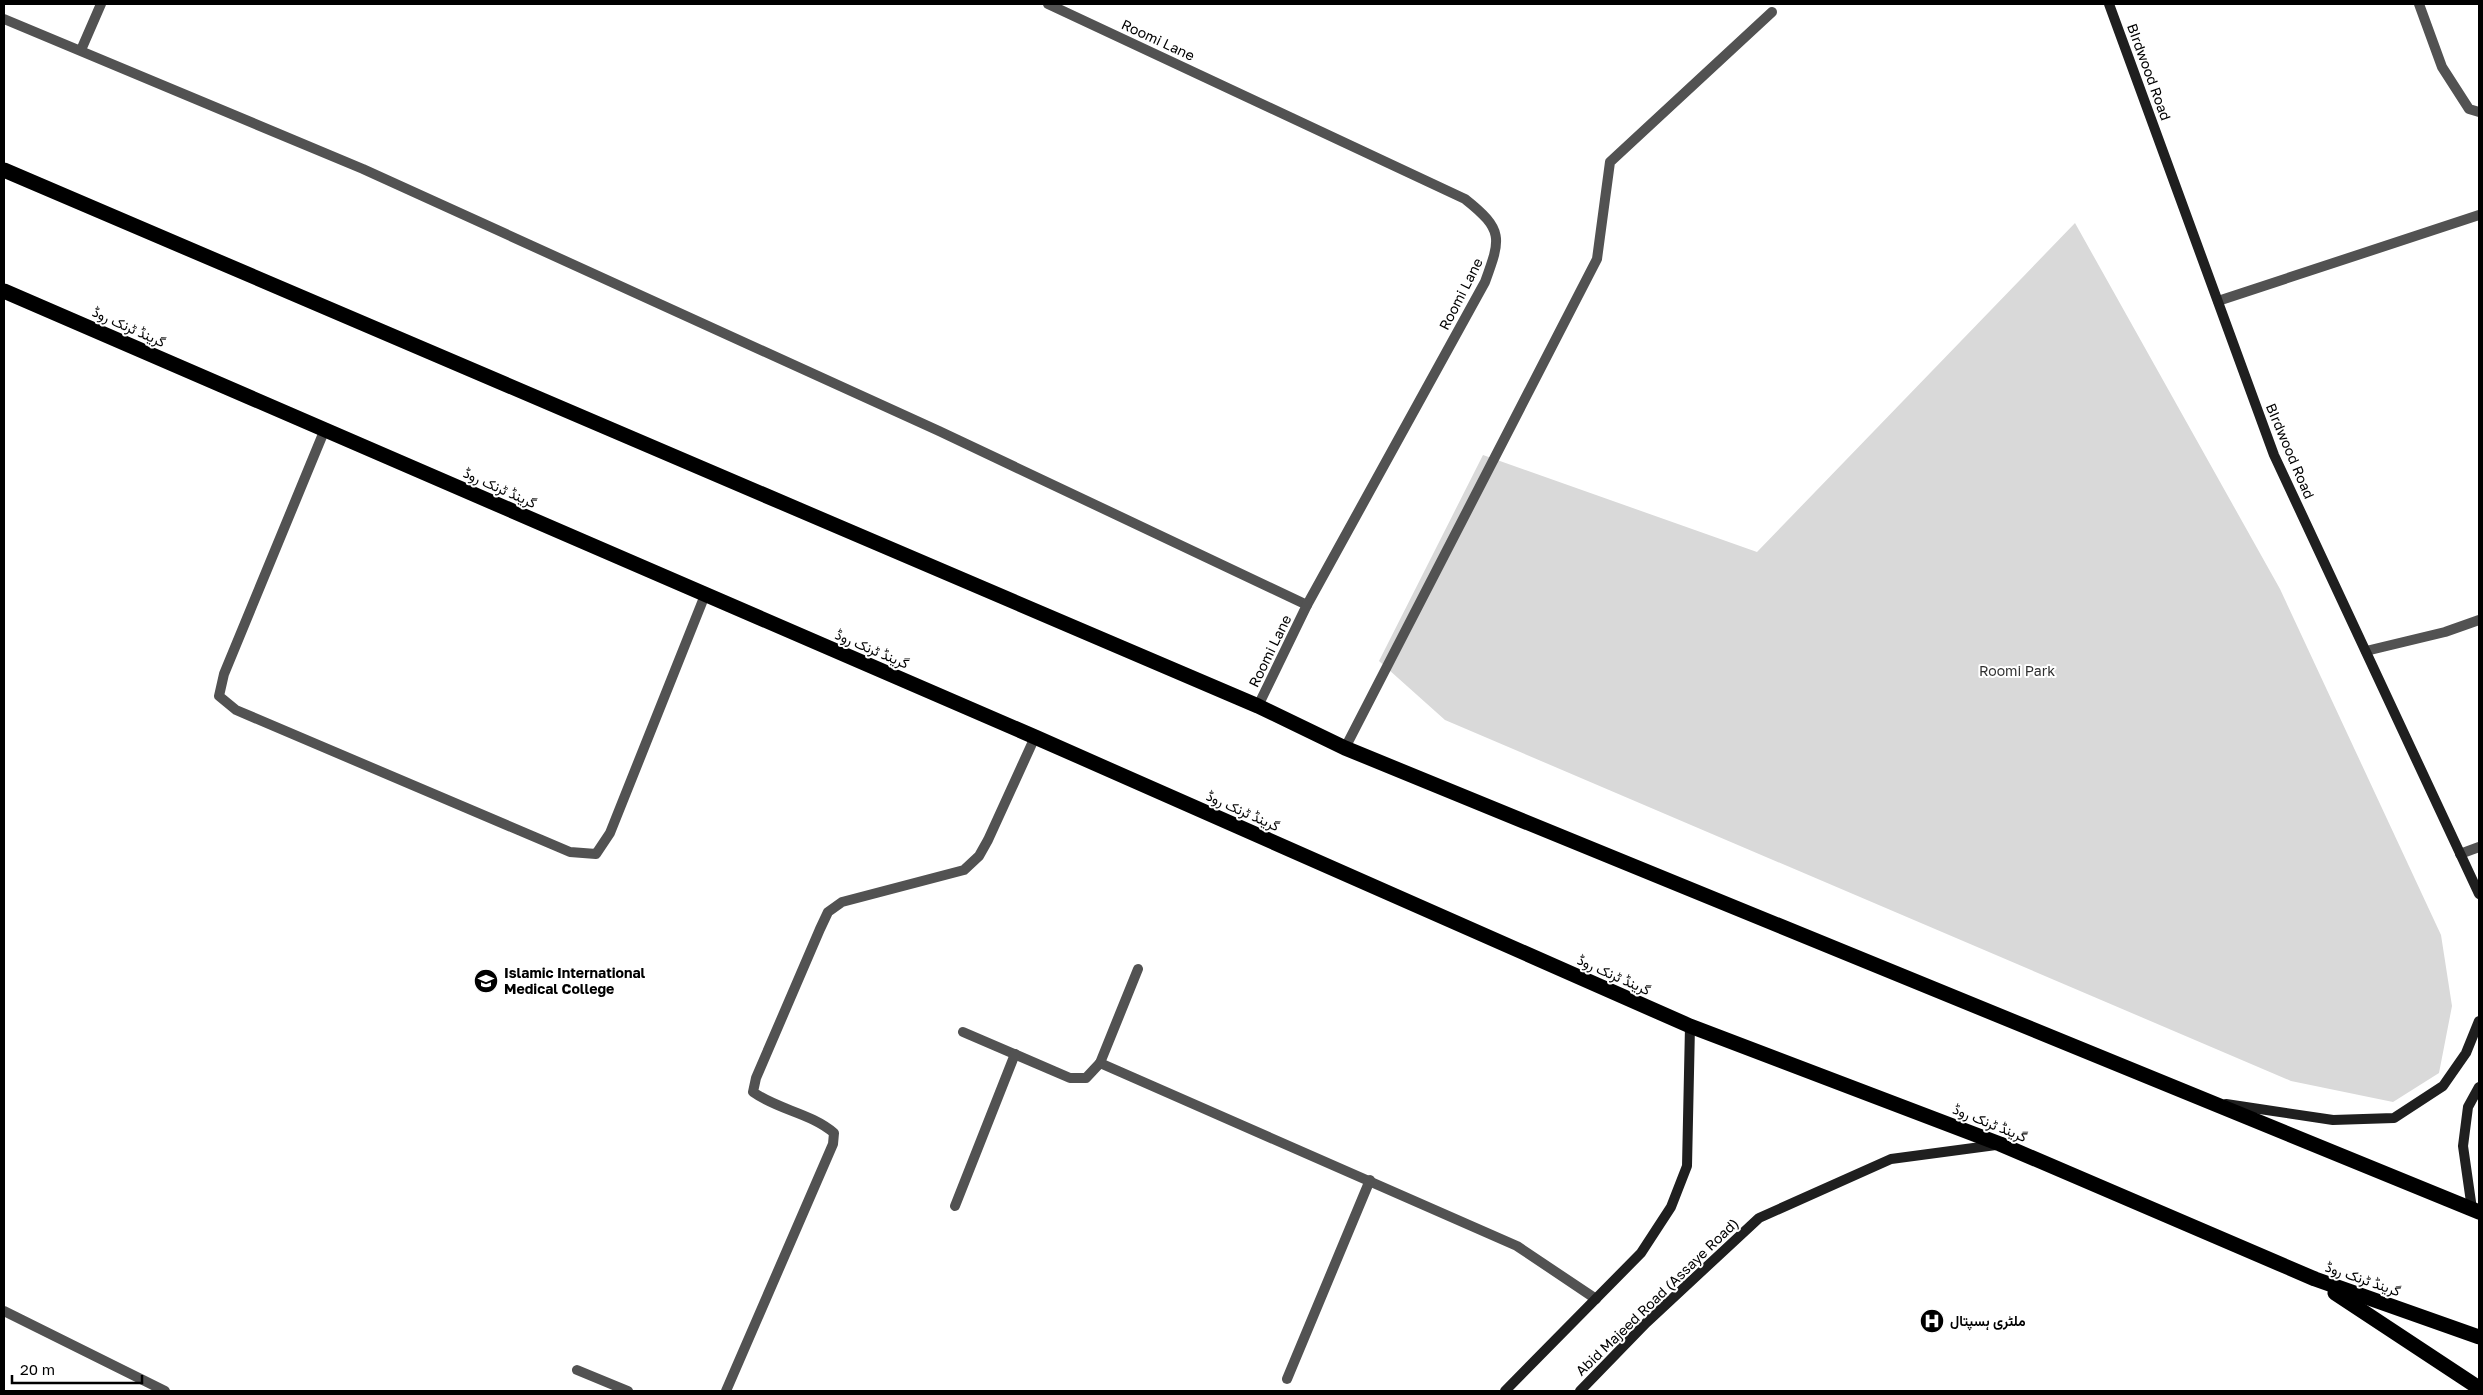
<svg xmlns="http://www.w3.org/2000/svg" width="2483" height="1395" font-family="'Golos Text',Vazirmatn,sans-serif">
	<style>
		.green { fill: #d9d9d9 }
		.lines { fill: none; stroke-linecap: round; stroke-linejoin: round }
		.lane { stroke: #525252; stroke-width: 10 }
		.street { stroke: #525252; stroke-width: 10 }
		.secondary { stroke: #1f1f1f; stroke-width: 10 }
		.highway { stroke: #000; stroke-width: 15 }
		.labels { text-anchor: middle; stroke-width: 4; stroke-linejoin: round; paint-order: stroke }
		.street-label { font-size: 14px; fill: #000; stroke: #fff }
		.park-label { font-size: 14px; fill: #303030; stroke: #fff }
		.poi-label { font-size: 14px; font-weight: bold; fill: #000; stroke: #fff; text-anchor: start }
	</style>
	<rect width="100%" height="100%" fill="#fff"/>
	<!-- green -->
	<path class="green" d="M2075,223L2280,589L2441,935L2452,1006L2439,1073L2393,1102L2291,1081L1445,720L1379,661L1483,455L1757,552Z"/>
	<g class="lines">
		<!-- lane -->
		<g class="lane">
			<path d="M4,19L363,169L939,431L1307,605"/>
			<path d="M325,429L224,674L219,696L236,710L570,852L596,854L610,833L705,595"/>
			<path d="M1345,748L1597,259L1610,162L1772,12"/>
			<path d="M963,1032L1070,1078H1086L1100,1063L1517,1246L1596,1299"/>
			<path d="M1100,1063L1138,969"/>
			<path d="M955,1206L1015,1054"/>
			<path d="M577,1370L628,1391"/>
			<path d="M1287,1379L1370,1180"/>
			<path d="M726,1391L833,1144L834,1133C811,1113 778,1110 753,1092L756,1078L820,929L828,912L842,902L964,870L979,856L988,840L1035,737"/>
		</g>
		<!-- street -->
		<g class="street">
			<path d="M1048,4L1465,199C1504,230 1501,238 1485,282L1307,605L1258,706"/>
			<path d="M2419,4L2442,67L2469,109L2479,112"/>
			<path d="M81,50L101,4"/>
			<path d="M2218,301L2479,215"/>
			<path d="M2366,651L2445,632L2479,620"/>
			<path d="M2460,854L2479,847"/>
			<path d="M4,1311L165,1391"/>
		</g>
		<!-- secondary -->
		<g class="secondary">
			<path d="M2109,4L2274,455L2479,894"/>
			<path d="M2226,1104L2333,1120L2394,1118L2443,1086L2466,1053L2479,1021"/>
			<path d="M2472,1209L2463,1146L2468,1107L2479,1087"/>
			<path d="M1505,1391L1641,1253L1671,1207L1687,1166L1690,1026"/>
			<path d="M1580,1391L1646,1323L1759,1218L1891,1159L1996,1145"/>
		</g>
		<!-- highway -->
		<g class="highway">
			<path d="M4,170L1258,706L1345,748L2479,1212"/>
			<path d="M4,291L1035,737L1690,1026L2000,1144L2315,1279L2479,1337"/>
			<path d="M2335,1293L2479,1388"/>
		</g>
	</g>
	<!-- icons -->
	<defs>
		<g id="university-disc" transform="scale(1.25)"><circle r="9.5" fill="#000" stroke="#fff"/><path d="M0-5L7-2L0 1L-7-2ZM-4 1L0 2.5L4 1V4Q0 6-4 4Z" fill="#fff"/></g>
		<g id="hospital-disc" transform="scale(1.25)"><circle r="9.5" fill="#000" stroke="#fff"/><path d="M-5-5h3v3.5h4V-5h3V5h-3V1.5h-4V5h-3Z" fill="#fff"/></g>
	</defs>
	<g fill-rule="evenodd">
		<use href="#university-disc" x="486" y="981"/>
		<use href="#hospital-disc" x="1932" y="1321"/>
	</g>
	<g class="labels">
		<!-- street labels -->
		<g class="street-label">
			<text transform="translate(1158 40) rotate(25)" y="5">Roomi Lane</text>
			<text transform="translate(2149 72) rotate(70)" y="5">BIrdwood Road</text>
			<text transform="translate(1461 294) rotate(-63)" y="5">Roomi Lane</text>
			<text transform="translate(129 327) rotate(24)" y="5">گرینڈ ٹرنک روڈ</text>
			<text transform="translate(2290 451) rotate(67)" y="5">BIrdwood Road</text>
			<text transform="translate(500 488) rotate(24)" y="5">گرینڈ ٹرنک روڈ</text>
			<text transform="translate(872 649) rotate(23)" y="5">گرینڈ ٹرنک روڈ</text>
			<text transform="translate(1270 651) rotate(-64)" y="5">Roomi Lane</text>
			<text transform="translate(1243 811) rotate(24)" y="5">گرینڈ ٹرنک روڈ</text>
			<text transform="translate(1614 975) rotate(24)" y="5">گرینڈ ٹرنک روڈ</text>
			<text transform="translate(1990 1123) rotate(22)" y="5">گرینڈ ٹرنک روڈ</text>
			<text transform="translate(2363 1279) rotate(19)" y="5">گرینڈ ٹرنک روڈ</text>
			<text transform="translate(1657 1297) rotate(-44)" y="5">Abid Majeed Road (Assaye Road)</text>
		</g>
		<!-- park labels -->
		<g class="park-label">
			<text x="2017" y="676">Roomi Park</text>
		</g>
		<!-- poi labels -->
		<g class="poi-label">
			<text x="504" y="978">Islamic International<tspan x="504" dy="16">Medical College</tspan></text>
			<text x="1950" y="1326">ملٹری ہسپتال</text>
		</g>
	</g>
	<!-- border -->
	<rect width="2483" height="1395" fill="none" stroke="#000000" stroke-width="10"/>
	<!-- scale -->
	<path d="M12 1375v8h130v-8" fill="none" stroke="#000000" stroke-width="2.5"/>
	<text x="20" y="1375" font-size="15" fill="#000000" stroke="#ffffff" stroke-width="4" paint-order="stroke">20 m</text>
</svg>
